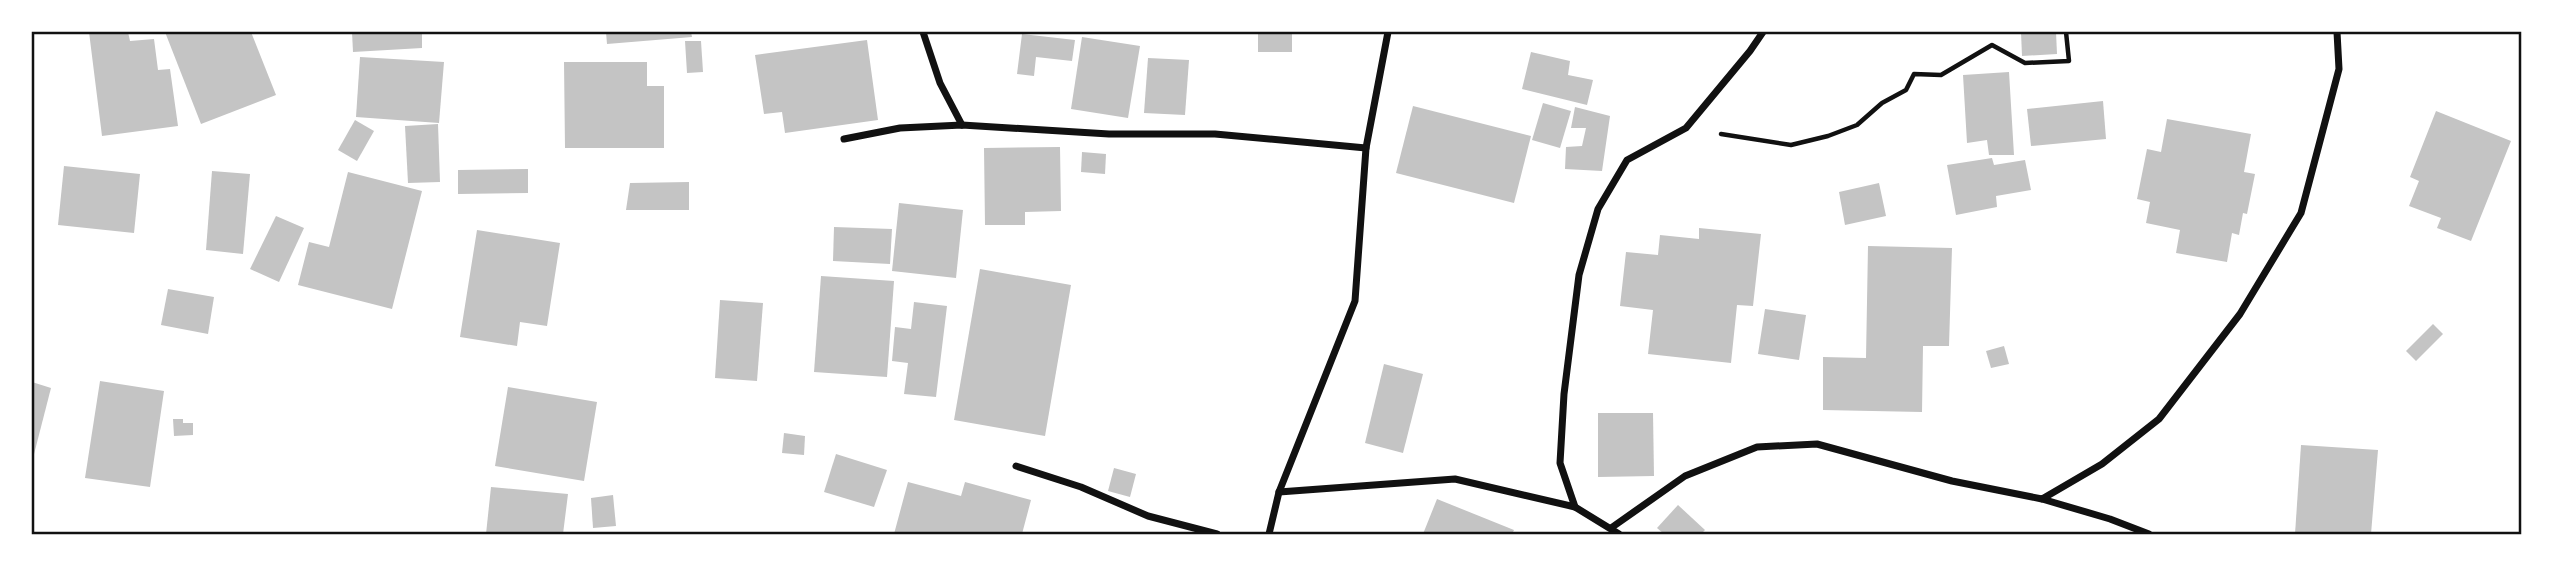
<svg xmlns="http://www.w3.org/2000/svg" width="2553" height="566" font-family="Jost,sans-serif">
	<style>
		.building { fill: #c4c4c4 }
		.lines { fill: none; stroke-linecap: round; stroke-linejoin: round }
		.path { stroke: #111; stroke-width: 4.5 }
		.minor { stroke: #111; stroke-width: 7 }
		.neatline { fill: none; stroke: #111; stroke-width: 2.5 }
	</style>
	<rect width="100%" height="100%" fill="#fff"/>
	<!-- building -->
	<g class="building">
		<path d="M89,32H128L130,41L154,39L158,70L170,69L178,126L102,136Z"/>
		<path d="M165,32H251L276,95L201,124Z"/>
		<path d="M352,32H422V48L353,52Z"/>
		<path d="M606,32H691L692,37L607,44Z"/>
		<rect x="1258" y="32" width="34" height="20"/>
		<path d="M2021,32H2056L2057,54L2022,56Z"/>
		<path d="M1022,34L1075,40L1072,61L1036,57L1034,76L1017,74Z"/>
		<path d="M1082,37L1140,46L1128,118L1071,109Z"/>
		<path d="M867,40L878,120L785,133L782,112L764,114L755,55Z"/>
		<path d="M685,41H701L703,72L687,73Z"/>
		<path d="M1531,52L1570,61L1568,75L1593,80L1587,105L1522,89Z"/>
		<path d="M360,57L444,62L439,123L356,117Z"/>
		<path d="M1148,58L1189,60L1185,115L1144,113Z"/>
		<path d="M564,62H647V86H664V148H565Z"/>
		<path d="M2009,72L2014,155H1989L1987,140L1967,143L1963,75Z"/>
		<path d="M2103,101L2106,139L2031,146L2027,109Z"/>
		<path d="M1543,103L1571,111L1560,148L1532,140Z"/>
		<path d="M1413,106L1531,136L1514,203L1396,173Z"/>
		<path d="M1575,107L1610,116L1602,171L1565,169L1566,147L1582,146L1586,128H1571Z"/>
		<path d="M2436,111L2511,141L2471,241L2437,228L2441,218L2409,206L2419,181L2410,177Z"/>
		<path d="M2167,119L2251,134L2244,172L2255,174L2247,214L2243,213L2239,235L2232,233L2227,262L2176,253L2180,230L2146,223L2150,202L2137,199L2147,149L2161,152Z"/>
		<path d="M355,120L374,131L357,161L338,150Z"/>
		<path d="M438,124L440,182L408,183L405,126Z"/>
		<path d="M1060,147L1061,211L1025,212V225H985L984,148Z"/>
		<path d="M1082,152L1106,154L1105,174L1081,172Z"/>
		<path d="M1992,158L1994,165L2025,160L2031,190L1996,196L1997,207L1956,215L1947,165Z"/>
		<path d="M64,166L140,174L134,233L58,225Z"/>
		<path d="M528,169V193L458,194V170Z"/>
		<path d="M212,171L250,174L243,254L206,250Z"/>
		<path d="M348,172L422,191L392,309L298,285L309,242L329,247Z"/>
		<path d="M689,182V210H626L630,183Z"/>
		<path d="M1879,183L1886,216L1845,225L1839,192Z"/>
		<path d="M899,203L963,210L956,278L892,271Z"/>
		<path d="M276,216L304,228L279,282L250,269Z"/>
		<path d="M834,227L892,229L890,264L833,261Z"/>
		<path d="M1699,228L1761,234L1753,306L1737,305L1731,363L1648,354L1653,310L1620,306L1626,252L1658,255L1660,235L1699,239Z"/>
		<path d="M477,230L560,243L547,326L520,322L517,346L460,337Z"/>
		<path d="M1868,246L1952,248L1949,346H1923L1922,412L1823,410V357L1866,358Z"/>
		<path d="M980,269L1071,285L1045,436L954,420Z"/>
		<path d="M821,276L894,281L887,377L814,372Z"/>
		<path d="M168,289L214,297L208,334L161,325Z"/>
		<path d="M720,300L763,303L757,381L715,378Z"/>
		<path d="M914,302L947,306L936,397L904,394L908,363L892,361L895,327L911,329Z"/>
		<path d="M1765,309L1806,315L1799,360L1758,354Z"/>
		<path d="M2433,324L2443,334L2416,361L2406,351Z"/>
		<path d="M2004,346L2009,364L1991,368L1986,351Z"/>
		<path d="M1384,364L1423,374L1403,453L1365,443Z"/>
		<path d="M100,381L164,391L150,487L85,478Z"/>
		<path d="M32,382L51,388L32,462Z"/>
		<path d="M508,387L597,402L584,481L495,466Z"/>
		<path d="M1598,413H1653L1654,476L1598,477Z"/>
		<path d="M173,419H183V423H193V435L174,436Z"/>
		<path d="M784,433L805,436L804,455L782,453Z"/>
		<path d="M2301,445L2378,450L2371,534H2295Z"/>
		<path d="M836,454L887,470L874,507L824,492Z"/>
		<path d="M1114,468L1136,474L1130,497L1108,491Z"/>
		<path d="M908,482L961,496L965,482L1031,500L1022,534H894Z"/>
		<path d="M491,487L568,494L563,534H486Z"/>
		<path d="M613,495L616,526L593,528L591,498Z"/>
		<path d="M1437,499L1514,530L1512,534H1423Z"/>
		<path d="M1678,505L1705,530L1701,534H1664L1657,528Z"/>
	</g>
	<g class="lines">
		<!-- path -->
		<path class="path" d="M1721,134L1791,145L1828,136L1857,125L1882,103L1906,90L1914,74L1941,75L1992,45L2025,63L2069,61L2066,32"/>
		<!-- minor -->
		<g class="minor">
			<path d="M923,32L940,83L962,125"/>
			<path d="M844,139L900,128L962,125L1109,134H1215L1366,148"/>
			<path d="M1016,466L1081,487L1148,516L1217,534"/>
			<path d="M1279,492L1455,479L1575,507L1619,534"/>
			<path d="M2042,499L2110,519L2149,534"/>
			<path d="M1575,507L1560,463L1564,394L1579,275L1598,209L1627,160L1686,128L1750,51L1763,32"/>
			<path d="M1611,528L1685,476L1757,447L1817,444L1952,481L2042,499L2102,464L2159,419L2240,314L2301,213L2339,69L2337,32"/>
			<path d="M1269,534L1279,492L1355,301L1366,148L1388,32"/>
		</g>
	</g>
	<!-- border -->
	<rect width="2553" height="566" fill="none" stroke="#ffffff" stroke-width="66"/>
	<rect x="33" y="33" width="2487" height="500" class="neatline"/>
</svg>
